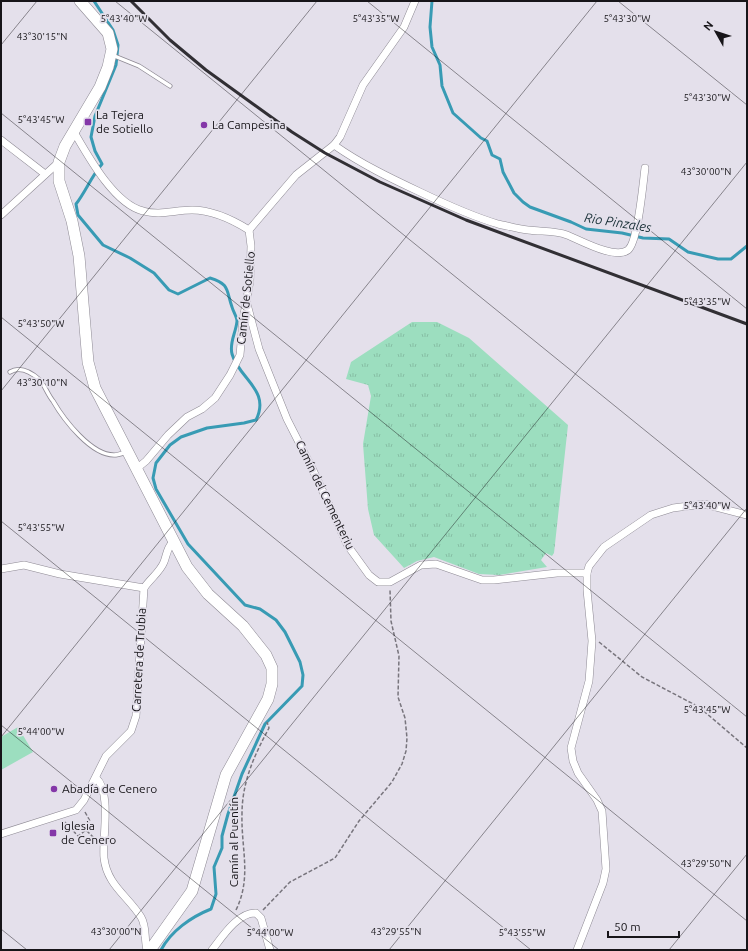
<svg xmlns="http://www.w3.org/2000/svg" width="748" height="951" font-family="Ubuntu,sans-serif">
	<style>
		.grass { fill: url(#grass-tufts) }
		.park { fill: #9cdebf }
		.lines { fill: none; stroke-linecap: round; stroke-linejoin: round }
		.stream { stroke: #389bb4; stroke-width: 3 }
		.lane-casing { stroke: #8e8a94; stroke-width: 5 }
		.street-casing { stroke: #8e8a94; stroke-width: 8 }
		.secondary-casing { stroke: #8e8a94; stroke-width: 12 }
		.path { stroke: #78757d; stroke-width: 1.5; stroke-dasharray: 4 2; stroke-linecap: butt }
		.lane { stroke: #fff; stroke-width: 3.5 }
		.street { stroke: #fff; stroke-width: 7 }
		.secondary { stroke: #fff; stroke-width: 11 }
		.rail { stroke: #312f34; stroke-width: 3 }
		.ticks { fill: none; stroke: #171519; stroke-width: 1; stroke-opacity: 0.45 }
		.poi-dot { fill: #8437a8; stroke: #e4e0eb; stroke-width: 1.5 }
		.labels { text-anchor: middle; stroke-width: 3.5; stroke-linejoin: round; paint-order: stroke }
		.poi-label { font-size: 12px; fill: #171519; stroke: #e4e0eb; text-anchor: start }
		.street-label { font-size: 12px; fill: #171519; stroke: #e4e0eb }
		.water-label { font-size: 13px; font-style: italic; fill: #182f36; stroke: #e4e0eb }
		.ticks-label { font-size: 10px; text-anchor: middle; fill: #171519; stroke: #e4e0eb; stroke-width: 3.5; stroke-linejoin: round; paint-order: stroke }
	</style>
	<defs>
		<pattern id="grass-tufts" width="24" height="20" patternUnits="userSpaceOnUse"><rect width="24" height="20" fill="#9cdebf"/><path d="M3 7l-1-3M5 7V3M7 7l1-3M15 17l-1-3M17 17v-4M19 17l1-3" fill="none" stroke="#86bea4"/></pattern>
	</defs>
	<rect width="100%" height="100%" fill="#e4e0eb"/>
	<!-- grass -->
	<path class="grass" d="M412,322H437L469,338L568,425L554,553L552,556L546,553L541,560L547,567L499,575L479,574L434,557L417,561L404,568L374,535L368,509L363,444L371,396L368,385L346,379L351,362Z"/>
	<!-- park -->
	<path class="park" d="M18,727L33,752L1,770V737Z"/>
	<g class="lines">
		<!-- stream -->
		<g class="stream">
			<path d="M94,1L113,30L118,45L116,65L95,116L91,137L95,151L102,164C91,177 86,191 76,204L78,215L103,245L130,258L154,273L169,290L178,294L210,278C230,284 226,290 232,307C233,311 237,317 237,321C236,333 229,342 232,354C239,379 271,390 256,420L244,423L207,428L181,437L170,445L156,463L153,478L156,489L188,544L245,605L260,609L276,620L285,632L300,662L303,675L302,686L265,724L242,774L228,814L222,836V848L214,867L216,894L211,909C191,917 171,931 161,950"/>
			<path d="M432,1L430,27L432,47L440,65L442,86L453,113L481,138L487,141L492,155L500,159L503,172L514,193L523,202L530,207L571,222L586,229L622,233L643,238L669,239L688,252L718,259H731L747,246"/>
		</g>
		<!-- lane casing -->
		<g class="lane-casing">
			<g id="lane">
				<path d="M112,55L139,66L170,86"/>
				<path d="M10,372C20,366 31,372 40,380C45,386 48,395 53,401C64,420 91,455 114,455C118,455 123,453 126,452"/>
			</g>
		</g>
		<!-- street casing -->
		<g class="street-casing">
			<g id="street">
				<path d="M74,132C88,156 114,204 143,211C160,216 175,210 192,210C211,210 233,220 249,230"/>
				<path d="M1,140L45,174"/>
				<path d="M334,145C361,164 390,178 420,192C445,204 471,216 498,224C508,226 518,229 528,230C541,232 554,230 567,235C580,240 615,260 628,250C638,242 643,183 645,168"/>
				<path d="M1,215L59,162"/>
				<path d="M249,230L296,175L334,145L340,137L363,85L404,27L415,1"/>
				<path d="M247,304L259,349L287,419L312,468L348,546L369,575L378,582H390L421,565L436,564L482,580H494L557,573H587"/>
				<path d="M136,469L146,461L168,435L187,417L202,409L215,398L230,375L240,355L243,320L250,281L251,246L249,230"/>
				<path d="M1,569L24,565L60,574L144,588"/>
				<path d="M96,778C112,792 102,838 104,858C107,885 128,896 141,917C147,927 144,939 147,950"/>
				<path d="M1,834L76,810L84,800L106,756L131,731L136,716L144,588C150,579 160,572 164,562C167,554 167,547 174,541"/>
				<path d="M212,950C222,937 238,912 256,913L261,918L270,950"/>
				<path d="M577,950L603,883L606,869L602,811L597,800L578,773L573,761L571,748L589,681L592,641L587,590V573L589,566L604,547L651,515L673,508L704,504L747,515"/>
			</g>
		</g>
		<!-- secondary casing -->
		<g class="secondary-casing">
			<path id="secondary" d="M80,1L108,33L112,49L108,67L100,87L65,146L59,162V181L72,221L79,256L88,362L95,388L187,567L208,594L243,626L266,655L272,668V684L268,699L226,775L192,891L150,950"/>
		</g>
		<!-- path -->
		<g class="path">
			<path d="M599,642L642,677L699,707L747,748"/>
			<path d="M85,812L90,821L86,830"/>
			<path d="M65,822L78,836L86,830L96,840"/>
			<path d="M236,910C252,877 241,849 242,814C242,782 254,756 269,728L267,722"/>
			<path d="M263,910L290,882L335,858L359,821L392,782L402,764L406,751L407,738L405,718L398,697L399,656L391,621L390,590"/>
		</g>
		<!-- lane -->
		<use href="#lane" class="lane"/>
		<!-- street -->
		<use href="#street" class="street"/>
		<!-- secondary -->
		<use href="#secondary" class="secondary"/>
		<!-- rail -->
		<path class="rail" d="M131,1L170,40L206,70L292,132L325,153L380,182L466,220L747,324"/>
	</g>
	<!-- ticks -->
	<path class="ticks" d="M115,1L747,513M367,1L747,309M618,1L747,105M1,45L37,1M1,113L747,717M1,317L747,921M1,391L317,1M1,521L531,950M1,725L279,950M1,737L597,1M1,929L27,950M109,950L747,162M389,950L747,508M669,950L747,854"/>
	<!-- markers -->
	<g class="poi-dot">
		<rect x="84" y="118" width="8" height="8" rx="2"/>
		<circle cx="204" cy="125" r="4"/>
		<circle cx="54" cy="789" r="4"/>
		<rect x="49" y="829" width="8" height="8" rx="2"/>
	</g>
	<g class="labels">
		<!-- poi labels -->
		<g class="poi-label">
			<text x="96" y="119">La Tejera<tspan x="96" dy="14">de Sotiello</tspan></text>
			<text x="212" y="129">La Campesina</text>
			<text x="62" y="793">Abadía de Cenero</text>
			<text x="61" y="830">Iglesia<tspan x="61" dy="14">de Cenero</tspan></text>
		</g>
		<!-- street labels -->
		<g class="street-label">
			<text transform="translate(246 298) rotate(-84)" y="4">Camín de Sotiello</text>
			<text transform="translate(325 495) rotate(64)" y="4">Camín del Cementeriu</text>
			<text transform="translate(139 660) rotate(-87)" y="4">Carretera de Trubia</text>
			<text transform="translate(234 842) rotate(-90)" y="4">Camín al Puentín</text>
		</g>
		<!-- water labels -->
		<g class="water-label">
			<text transform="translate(618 222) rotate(9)" y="5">Rio Pinzales</text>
		</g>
	</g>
	<g class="ticks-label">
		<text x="124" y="22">5°43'40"W</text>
		<text x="376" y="22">5°43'35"W</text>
		<text x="627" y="22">5°43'30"W</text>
		<text x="42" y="40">43°30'15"N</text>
		<text x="707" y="101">5°43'30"W</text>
		<text x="41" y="123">5°43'45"W</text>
		<text x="706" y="175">43°30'00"N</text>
		<text x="707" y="305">5°43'35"W</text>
		<text x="41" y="327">5°43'50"W</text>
		<text x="42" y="386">43°30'10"N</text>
		<text x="707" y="509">5°43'40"W</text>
		<text x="41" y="531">5°43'55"W</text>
		<text x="707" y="713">5°43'45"W</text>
		<text x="41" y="735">5°44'00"W</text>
		<text x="706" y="867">43°29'50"N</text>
		<text x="116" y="935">43°30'00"N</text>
		<text x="396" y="935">43°29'55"N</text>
		<text x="270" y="936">5°44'00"W</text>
		<text x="522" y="936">5°43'55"W</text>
	</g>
	<!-- border -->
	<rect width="748" height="951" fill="none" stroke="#171519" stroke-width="4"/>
	<!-- north arrow -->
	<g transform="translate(716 32) rotate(309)" stroke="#e4e0eb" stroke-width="3" paint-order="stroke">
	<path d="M0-3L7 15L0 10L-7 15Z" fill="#171519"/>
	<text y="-6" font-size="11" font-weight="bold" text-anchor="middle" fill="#171519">N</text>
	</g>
	<!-- scale -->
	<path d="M608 931v6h71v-6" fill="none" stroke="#171519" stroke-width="2"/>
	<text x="614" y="931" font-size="12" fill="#171519" stroke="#e4e0eb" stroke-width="3" paint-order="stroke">50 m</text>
</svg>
